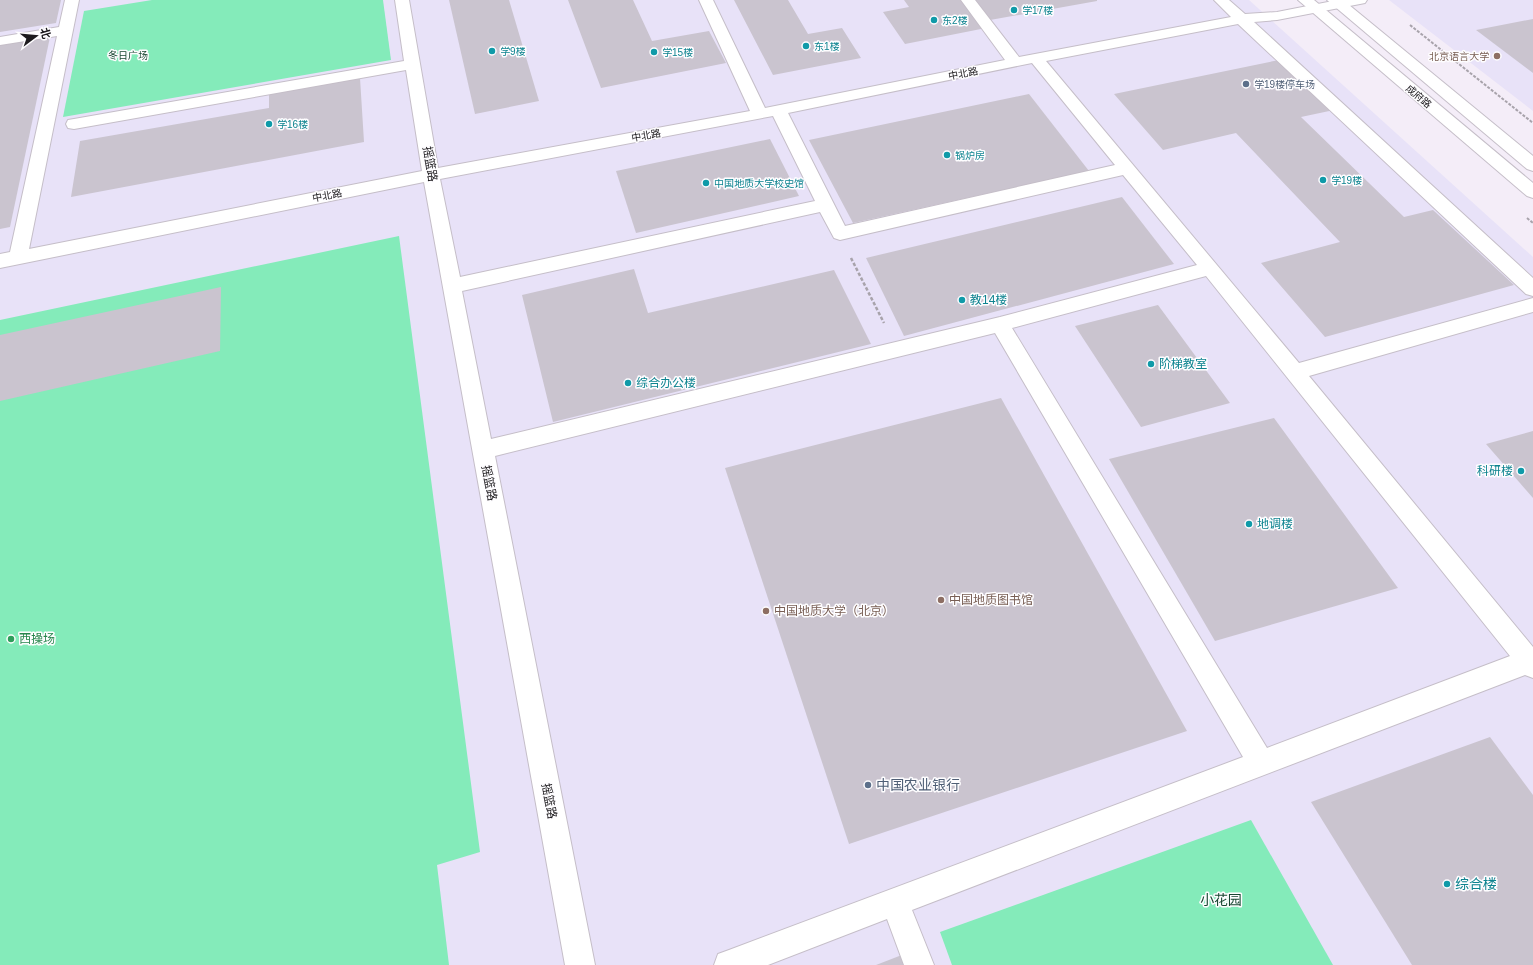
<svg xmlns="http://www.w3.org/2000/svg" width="1533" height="965" font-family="Helvetica,'Noto Sans SC',sans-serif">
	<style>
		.education { fill: #e8e2f8 }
		.green { fill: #84ebba }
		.building { fill: #cac4cf }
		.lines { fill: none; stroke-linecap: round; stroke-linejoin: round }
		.minor-casing { stroke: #c5bec8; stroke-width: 2 }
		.major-casing { stroke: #c5bec8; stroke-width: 2 }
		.path-far1 { stroke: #a8a3ab; stroke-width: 2; stroke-dasharray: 3 1.5; stroke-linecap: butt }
		.path { stroke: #a8a3ab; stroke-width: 2.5; stroke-dasharray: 3.5 2; stroke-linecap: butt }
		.minor { fill: #fff; fill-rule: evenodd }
		.major { fill: #fff; fill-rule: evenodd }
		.culture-dot { fill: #0f9aa8; stroke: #fefdff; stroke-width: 1.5 }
		.education-dot { fill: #8d6e63; stroke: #fefdff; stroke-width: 1.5 }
		.service-dot { fill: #5c6f8a; stroke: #fefdff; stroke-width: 1.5 }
		.leisure-dot { fill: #2e9e5b; stroke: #fefdff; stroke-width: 1.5 }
		.labels { text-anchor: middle; stroke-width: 3; stroke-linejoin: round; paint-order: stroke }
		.far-culture-label { font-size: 10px; fill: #0d838f; stroke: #fefdff; text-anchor: start }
		.far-park-label { font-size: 10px; fill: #174631; stroke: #fefdff }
		.far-education-label { font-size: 10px; fill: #785e54; stroke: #fefdff; text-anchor: end }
		.far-street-label { font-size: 10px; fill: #1d1b1e; stroke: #fefdff }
		.far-service-label { font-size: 10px; fill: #4e5e75; stroke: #fefdff; text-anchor: start }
		.street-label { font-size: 12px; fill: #1d1b1e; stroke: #fefdff }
		.culture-label { font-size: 12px; fill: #0d838f; stroke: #fefdff; text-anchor: start }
		.education-label { font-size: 12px; fill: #785e54; stroke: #fefdff; text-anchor: start }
		.leisure-label { font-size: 12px; fill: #27864d; stroke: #fefdff; text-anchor: start }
		.near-service-label { font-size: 14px; fill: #4e5e75; stroke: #fefdff; text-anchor: start }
		.near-culture-label { font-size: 14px; fill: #0d838f; stroke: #fefdff; text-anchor: start }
		.near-park-label { font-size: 14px; fill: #174631; stroke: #fefdff }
	</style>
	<rect width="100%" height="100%" fill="#f4edf8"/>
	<!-- education -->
	<g class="education">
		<path d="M0,0H1249L1533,257V965H0Z"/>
		<path d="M1389,0H1533V111Z"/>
	</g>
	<!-- green -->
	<g class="green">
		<path d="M152,0H383L391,60L63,117L84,11Z"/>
		<path d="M399,236L480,852L437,865L449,965H0V320Z"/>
		<path d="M1251,820L1333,965H952L940,932Z"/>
	</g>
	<!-- building -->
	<g class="building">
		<path d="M0,0H61L56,23L0,32Z"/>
		<path d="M449,0H509L539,101L475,114Z"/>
		<path d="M568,0H633L652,41L709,31L726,63L601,88Z"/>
		<path d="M734,0H788L808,34L842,28L861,58L773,75Z"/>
		<path d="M904,0H963L986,28L905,44L883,12L909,7Z"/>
		<path d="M974,0H1097V1L990,20Z"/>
		<path d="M1533,19V73L1476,30Z"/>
		<path d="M50,37L10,227L0,229V45Z"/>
		<path d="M1279,60L1334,110L1301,117L1404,217L1433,210L1514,285L1325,337L1261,263L1340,242L1236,133L1163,150L1114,94Z"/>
		<path d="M360,78L364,142L71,197L80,141L269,108V93Z"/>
		<path d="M1029,94L1089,171L853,223L809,140Z"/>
		<path d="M770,139L799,196L636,233L616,171Z"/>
		<path d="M1122,197L1174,264L904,336L866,258Z"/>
		<path d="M634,269L648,313L834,270L871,344L553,422L522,295Z"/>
		<path d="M221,287L220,351L0,401V335Z"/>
		<path d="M1158,305L1230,403L1141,427L1075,326Z"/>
		<path d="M1001,398L1187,731L849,844L725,468Z"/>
		<path d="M1274,418L1398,588L1215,641L1109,459Z"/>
		<path d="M1533,431V498L1486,444Z"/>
		<path d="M1490,737L1533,795V965H1412L1311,802Z"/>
		<path d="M907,953L911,965H876Z"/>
	</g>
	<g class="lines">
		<!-- minor casing -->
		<g class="minor-casing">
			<path id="minor" d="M65,0H79L29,249L422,171L406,70L74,129L68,128L66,124L68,120L74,119L404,61L395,0H409L438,168L750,111L699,0H713L765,108L1005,60L961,0H975L1019,57L1231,17L1214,0H1229L1245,14L1277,12L1338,0H1367L1365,3L1360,4L1277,20L1254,22L1533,278V296L1526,294L1238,24L1046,61L1299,363L1533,298V312L1309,376L1533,647V678L1525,675L912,910L934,965H904L887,919L768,965H714L718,954L729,950L1243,757L995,333L495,456L595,965H565L424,182L0,268V254L10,252L57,36L0,45V37L59,27ZM1032,63L1115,165L845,226L788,113ZM773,116L815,201L460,277L440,179ZM1123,175L1197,265L1000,317L491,439L462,291L820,212L834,238L840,240ZM1206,276L1510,656L1267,748L1012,328Z"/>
		</g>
		<!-- major casing -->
		<g class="major-casing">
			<g id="major">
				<path d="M1298,0H1314L1533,183V198L1527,196Z"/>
				<path d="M1327,0H1343L1533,156V171L1527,169Z"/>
			</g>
		</g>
		<!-- path-far1 -->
		<g class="path-far1">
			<path d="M1410,25L1533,123"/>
			<path d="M1527,218L1533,223"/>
		</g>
		<!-- path -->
		<path class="path" d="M851,258L884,323"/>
		<!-- minor -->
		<use href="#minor" class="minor"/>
		<!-- major -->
		<use href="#major" class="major"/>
	</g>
	<!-- markers -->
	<g class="culture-dot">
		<circle cx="1014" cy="10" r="4"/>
		<circle cx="934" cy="20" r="4"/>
		<circle cx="806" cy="46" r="4"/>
		<circle cx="492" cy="51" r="4"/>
		<circle cx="654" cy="52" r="4"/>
		<circle cx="269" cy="124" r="4"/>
		<circle cx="947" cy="155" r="4"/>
		<circle cx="1323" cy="180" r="4"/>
		<circle cx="706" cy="183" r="4"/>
		<circle cx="962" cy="300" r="4"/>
		<circle cx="1151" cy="364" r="4"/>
		<circle cx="628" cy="383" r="4"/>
		<circle cx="1521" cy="471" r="4"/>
		<circle cx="1249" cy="524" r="4"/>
		<circle cx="1447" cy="884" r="4"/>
	</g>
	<g class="education-dot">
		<circle cx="1497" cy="56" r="4"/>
		<circle cx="941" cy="600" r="4"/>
		<circle cx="766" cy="611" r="4"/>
	</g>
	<g class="service-dot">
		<circle cx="1246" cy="84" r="4"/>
		<circle cx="868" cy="785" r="4"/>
	</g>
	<circle class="leisure-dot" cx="11" cy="639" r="4"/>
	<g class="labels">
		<!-- far-culture labels -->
		<g class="far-culture-label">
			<text x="1022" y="14">学17楼</text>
			<text x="942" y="24">东2楼</text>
			<text x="814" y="50">东1楼</text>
			<text x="500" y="55">学9楼</text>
			<text x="662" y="56">学15楼</text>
			<text x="277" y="128">学16楼</text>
			<text x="955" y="159">锅炉房</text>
			<text x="1331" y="184">学19楼</text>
			<text x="714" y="187">中国地质大学校史馆</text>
		</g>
		<!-- far-park labels -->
		<g class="far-park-label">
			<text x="128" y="59">冬日广场</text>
		</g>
		<!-- far-education labels -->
		<g class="far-education-label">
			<text x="1489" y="60">北京语言大学</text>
		</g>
		<!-- far-street labels -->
		<g class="far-street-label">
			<text transform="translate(963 73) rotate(-11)" y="4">中北路</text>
			<text transform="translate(1419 96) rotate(40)" y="4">成府路</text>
			<text transform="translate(646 135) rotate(-10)" y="4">中北路</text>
			<text transform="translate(327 195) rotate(-11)" y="4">中北路</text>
		</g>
		<!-- far-service labels -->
		<g class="far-service-label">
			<text x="1254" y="88">学19楼停车场</text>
		</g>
		<!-- street labels -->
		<g class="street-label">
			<text transform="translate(430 164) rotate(80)" y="4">摇篮路</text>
			<text transform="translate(489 483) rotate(79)" y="4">摇篮路</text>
			<text transform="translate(549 801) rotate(79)" y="4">摇篮路</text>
		</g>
		<!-- culture labels -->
		<g class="culture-label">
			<text x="970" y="304">教14楼</text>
			<text x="1159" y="368">阶梯教室</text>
			<text x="636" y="387">综合办公楼</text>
			<text x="1513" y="475" text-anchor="end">科研楼</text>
			<text x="1257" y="528">地调楼</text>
		</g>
		<!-- education labels -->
		<g class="education-label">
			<text x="949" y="604">中国地质图书馆</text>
			<text x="774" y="615">中国地质大学（北京）</text>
		</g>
		<!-- leisure labels -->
		<g class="leisure-label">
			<text x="19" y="643">西操场</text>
		</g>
		<!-- near-service labels -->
		<g class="near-service-label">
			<text x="876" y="790">中国农业银行</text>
		</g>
		<!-- near-culture labels -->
		<g class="near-culture-label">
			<text x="1455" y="889">综合楼</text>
		</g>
		<!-- near-park labels -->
		<g class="near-park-label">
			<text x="1221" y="905">小花园</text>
		</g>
	</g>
	<!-- north arrow -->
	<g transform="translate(36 36) rotate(74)" stroke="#fefdff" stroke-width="3" paint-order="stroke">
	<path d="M0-3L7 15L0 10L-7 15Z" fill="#1d1b1e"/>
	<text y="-6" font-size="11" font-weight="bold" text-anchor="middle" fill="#1d1b1e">北</text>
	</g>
</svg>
